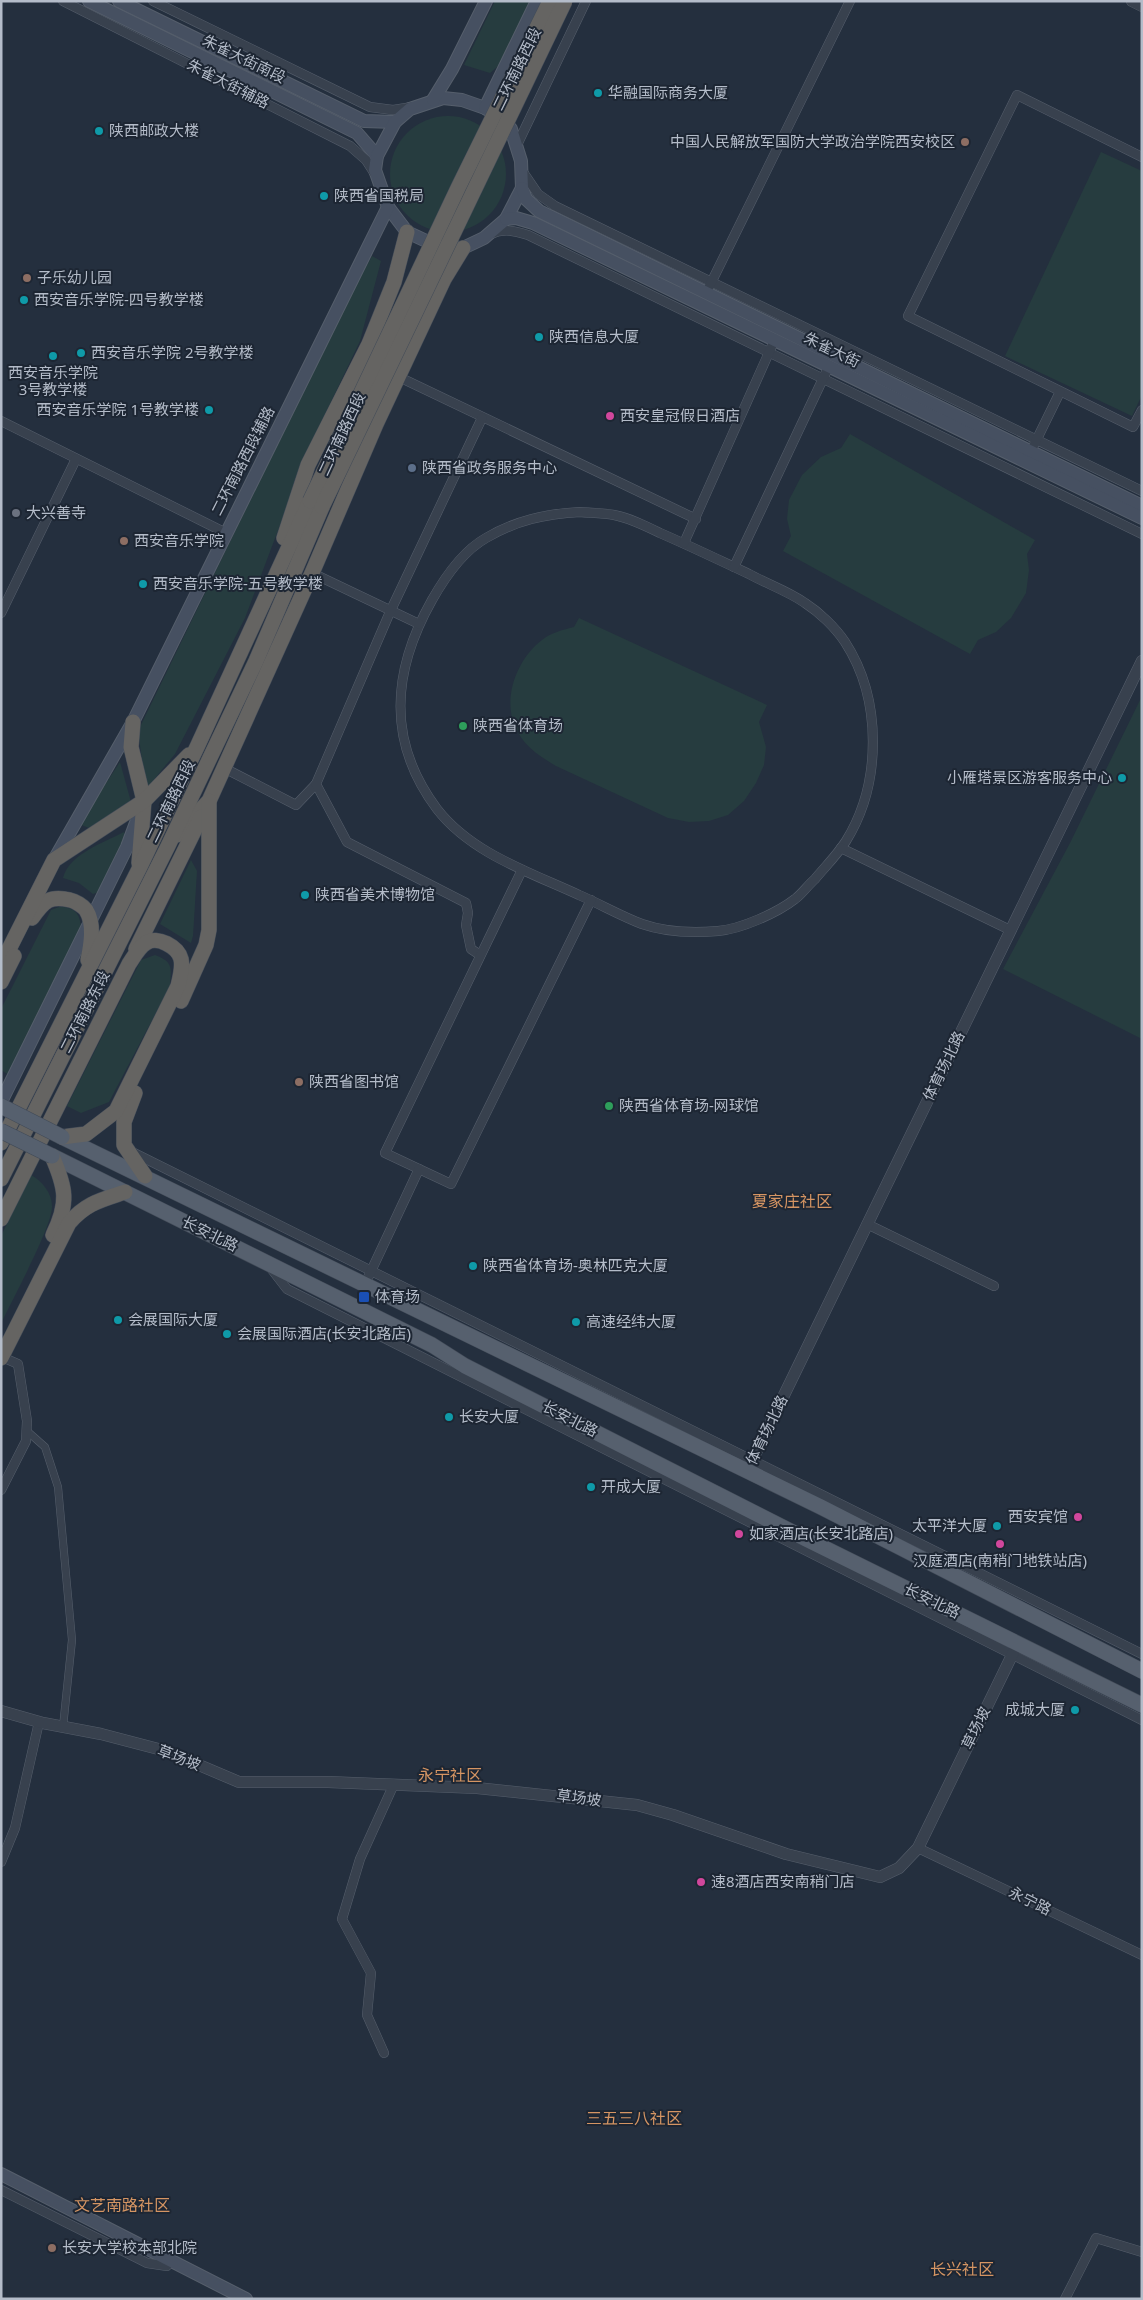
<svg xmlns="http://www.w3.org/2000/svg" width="1143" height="2300" font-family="'Noto Sans','Noto Sans SC',sans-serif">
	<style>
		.green { fill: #263c3f }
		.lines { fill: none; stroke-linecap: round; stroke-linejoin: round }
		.pedestrian-casing { stroke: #565f6c; stroke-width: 8 }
		.minor-casing { stroke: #565f6c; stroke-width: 10 }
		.tertiary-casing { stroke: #565f6c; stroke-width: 12 }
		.secondary-casing { stroke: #565f6c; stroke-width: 14 }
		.primary-casing { stroke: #414a57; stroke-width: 16 }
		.trunk-casing { stroke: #434c59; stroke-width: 16 }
		.pedestrian { stroke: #38414e; stroke-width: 7 }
		.minor { stroke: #38414e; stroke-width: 9 }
		.tertiary { stroke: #38414e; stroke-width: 11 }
		.secondary { stroke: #465061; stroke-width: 12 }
		.primary { stroke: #56606e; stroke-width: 15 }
		.trunk { stroke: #656462; stroke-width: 15 }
		.primary-bridge-casing { stroke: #414a57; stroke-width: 16; stroke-linecap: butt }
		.trunk-bridge-casing { stroke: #434c59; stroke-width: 16; stroke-linecap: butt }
		.primary-bridge { stroke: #56606e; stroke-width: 15 }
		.trunk-bridge { stroke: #656462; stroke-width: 15 }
		.culture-dot { fill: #0f9aa8; stroke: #1d2633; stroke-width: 2 }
		.education-dot { fill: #8d6e63; stroke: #1d2633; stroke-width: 2 }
		.hotel-dot { fill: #d1479c; stroke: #1d2633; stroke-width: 2 }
		.service-dot { fill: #5c6f8a; stroke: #1d2633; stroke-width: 2 }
		.worship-dot { fill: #6b7280; stroke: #1d2633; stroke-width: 2 }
		.leisure-dot { fill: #2e9e5b; stroke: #1d2633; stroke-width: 2 }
		.transit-dot { fill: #1a4fb4; stroke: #1d2633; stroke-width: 2 }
		.labels { text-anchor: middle; stroke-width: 4; stroke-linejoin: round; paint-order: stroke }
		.street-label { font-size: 15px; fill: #b4bcc9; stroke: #1d2633 }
		.poi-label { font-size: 15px; fill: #b4bcc9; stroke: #1d2633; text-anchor: start }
		.neighbourhood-label { font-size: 16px; fill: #d59563; stroke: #1d2633 }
	</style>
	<rect width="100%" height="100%" fill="#242f3e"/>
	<!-- green -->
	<g class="green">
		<path d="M495,1H533L503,62L490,73L464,65Z"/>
		<circle cx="448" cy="174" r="58"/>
		<path d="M1101,152L1142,171V395L1132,416L1005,356Z"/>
		<path d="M372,256L381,261L360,341L309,448L245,618L175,754L146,789L138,731L348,299Z"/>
		<path d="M850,434L1035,540L1027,554L1029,570L1026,593L1011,618L996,632L978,640L970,654L783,551L791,536L787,519L789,500L802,475L821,457L841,448Z"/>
		<path d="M579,618L767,705L759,722L766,747L764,765L756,783L744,801L728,815L709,821L689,822L668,818L556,766C539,756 522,745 515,726C502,697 518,658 542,640C552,632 563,630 574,627Z"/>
		<path d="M1142,696V1039L1003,969L1070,843Z"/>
		<path d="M120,762L131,802L89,828L79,824Z"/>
		<path d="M124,832L126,837L99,892L93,894L79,883L63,878C69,854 103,843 124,832Z"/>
		<path d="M191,860L197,871L193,936L191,943L160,924Z"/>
		<path d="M59,907C75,906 81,915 81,930L9,1075L1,1070V1009L51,910Z"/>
		<path d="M155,955C174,962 171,968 170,986L109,1102L81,1113L67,1106L141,960Z"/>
		<path d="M31,1175C42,1181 52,1193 52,1206C53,1225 11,1302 1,1324V1236Z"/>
	</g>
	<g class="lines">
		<!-- pedestrian casing -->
		<g class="pedestrian-casing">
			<path id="pedestrian" d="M27,1431L45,1447L58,1487L72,1640L63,1727"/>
		</g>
		<!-- minor casing -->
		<g class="minor-casing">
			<g id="minor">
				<path d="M63,1L350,146L366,160L375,174"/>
				<path d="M153,1L370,107L393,110L412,107"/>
				<path d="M517,145L586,1"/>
				<path d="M1142,157L1017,95L908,316L1133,427L1142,410"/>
				<path d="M523,172L538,194L555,206L1142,491"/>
				<path d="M491,234C504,228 515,231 528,235L1142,534"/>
				<path d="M709,287L850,1"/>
				<path d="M399,377L696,519"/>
				<path d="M1,421L226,533"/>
				<path d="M1034,445L1060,392"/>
				<path d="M580,512C591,513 603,513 614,515C630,518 646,526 660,533C690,546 719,560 749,574C767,584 788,591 805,603C819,612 835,627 845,642C882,699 882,783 846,841C837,855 825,867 815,879C808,885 802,894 795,899C777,913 741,929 718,931C695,933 665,932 642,924C621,916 600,904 579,895C529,872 471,853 437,809C386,741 392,671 432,600C445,577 463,551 486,538C517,520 545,514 580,512Z"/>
				<path d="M684,543L775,339"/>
				<path d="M734,567L829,366"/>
				<path d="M312,573L419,624"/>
				<path d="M1,613L76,459"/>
				<path d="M224,768L296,805L316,784"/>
				<path d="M841,848L1010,930"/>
				<path d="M480,955L471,949L466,925L468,913L466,903L347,842L316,784L390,612L482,418"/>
				<path d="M132,1152C468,1320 806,1485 1142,1654"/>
				<path d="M419,1169L385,1153L522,870"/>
				<path d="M867,1224L994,1286"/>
				<path d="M270,1267L287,1289L1142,1720"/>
				<path d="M365,1284L419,1169L451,1184L591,900"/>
				<path d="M1,1490L26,1441L27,1421L18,1364L2,1357"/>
				<path d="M918,1848L1142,1955"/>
				<path d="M1,1862L15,1828L39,1722"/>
				<path d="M384,2053L367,2015L371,1973L342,1919L360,1859L394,1784"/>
				<path d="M1,2190L147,2263L167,2266"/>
				<path d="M1065,2299L1096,2238L1142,2252"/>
			</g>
		</g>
		<!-- tertiary casing -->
		<g class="tertiary-casing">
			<g id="tertiary">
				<path d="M1132,1L1142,6"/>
				<path d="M747,1471L1142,661"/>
				<path d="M1,1711L43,1723L101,1734L166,1751L239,1782H328L477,1788L637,1805L673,1815L786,1854L880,1877L899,1868L918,1848L1018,1643"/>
			</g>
		</g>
		<!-- secondary casing -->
		<g class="secondary-casing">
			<g id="secondary">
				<path d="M89,1L357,133L377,156"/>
				<path d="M119,1L364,121L395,122"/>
				<path d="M443,98L462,100L485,108L501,118L511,129L521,161L522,188L506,219L484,238L463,248L439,247L407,232L388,207L375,170L377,156L395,122L410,109Z"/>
				<path d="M433,100L452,69L486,1"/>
				<path d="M485,108L537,1"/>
				<path d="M522,188L526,199L539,211L1142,506"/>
				<path d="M506,219L516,218L533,223L1142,518"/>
				<path d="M54,860L133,722L388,207"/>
				<path d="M1,1102L127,847L140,812"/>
				<path d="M1,2174L246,2299"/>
			</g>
		</g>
		<!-- primary casing -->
		<g class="primary-casing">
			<g id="primary">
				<path d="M62,1137L821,1507L1142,1671"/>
				<path d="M52,1156L432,1345L465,1366L806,1539L1142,1705"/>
			</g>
		</g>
		<!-- trunk casing -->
		<g class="trunk-casing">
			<g id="trunk">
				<path d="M284,538L308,465L369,344L394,282L407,232"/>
				<path d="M133,722L131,747L144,801L139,863"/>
				<path d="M177,835L209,801L312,573L376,424L444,279L463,248"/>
				<path d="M32,918C44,901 50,895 70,900C75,901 83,906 86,910C95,924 91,945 88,960"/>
				<path d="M136,949L201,817"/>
				<path d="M1,965L54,860L144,801L189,755"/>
				<path d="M1,982L14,956"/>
				<path d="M181,1001L206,945L209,930V801"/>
				<path d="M135,1093L124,1122V1145L145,1176"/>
				<path d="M1,1143L139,869L198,745L310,501"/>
				<path d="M52,1156C66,1188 69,1203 53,1235"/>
				<path d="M1,1179L168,846L256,661L322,507"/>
				<path d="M1,1219L129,964C134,957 138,948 146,943C157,935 178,947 181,959C183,968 180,977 178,986L116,1111L86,1134L62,1137"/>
				<path d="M1,1358L69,1223C86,1203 101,1200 125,1192"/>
			</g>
		</g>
		<!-- pedestrian -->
		<use href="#pedestrian" class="pedestrian"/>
		<!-- minor -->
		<use href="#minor" class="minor"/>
		<!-- tertiary -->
		<use href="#tertiary" class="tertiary"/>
		<!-- secondary -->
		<use href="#secondary" class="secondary"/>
		<!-- primary -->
		<use href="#primary" class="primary"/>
		<!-- trunk -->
		<use href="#trunk" class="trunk"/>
		<!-- primary-bridge casing -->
		<g class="primary-bridge-casing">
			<g id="primary-bridge">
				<path d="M1,1106L62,1137"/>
				<path d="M1,1131L52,1156"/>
			</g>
		</g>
		<!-- trunk-bridge casing -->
		<g class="trunk-bridge-casing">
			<g id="trunk-bridge">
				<path d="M310,501L458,188L550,1"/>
				<path d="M322,507L565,1"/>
			</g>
		</g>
		<!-- primary-bridge -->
		<use href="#primary-bridge" class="primary-bridge"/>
		<!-- trunk-bridge -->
		<use href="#trunk-bridge" class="trunk-bridge"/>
	</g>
	<!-- markers -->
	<g class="culture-dot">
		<circle cx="598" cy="93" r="5"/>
		<circle cx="99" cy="131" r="5"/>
		<circle cx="324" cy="196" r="5"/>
		<circle cx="24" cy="300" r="5"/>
		<circle cx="539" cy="337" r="5"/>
		<circle cx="81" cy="353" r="5"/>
		<circle cx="53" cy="356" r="5"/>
		<circle cx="209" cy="410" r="5"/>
		<circle cx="143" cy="584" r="5"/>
		<circle cx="1122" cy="778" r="5"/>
		<circle cx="305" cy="895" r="5"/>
		<circle cx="473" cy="1266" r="5"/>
		<circle cx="118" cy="1320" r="5"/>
		<circle cx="576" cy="1322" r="5"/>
		<circle cx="227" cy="1334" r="5"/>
		<circle cx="449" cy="1417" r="5"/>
		<circle cx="591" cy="1487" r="5"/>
		<circle cx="997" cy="1526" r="5"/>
		<circle cx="1075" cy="1710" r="5"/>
	</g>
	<g class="education-dot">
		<circle cx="965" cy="142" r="5"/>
		<circle cx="27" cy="278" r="5"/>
		<circle cx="124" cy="541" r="5"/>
		<circle cx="299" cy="1082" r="5"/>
		<circle cx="52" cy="2248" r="5"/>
	</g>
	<g class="hotel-dot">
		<circle cx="610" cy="416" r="5"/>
		<circle cx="1078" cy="1517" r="5"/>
		<circle cx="739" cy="1534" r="5"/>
		<circle cx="1000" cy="1544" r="5"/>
		<circle cx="701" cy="1882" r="5"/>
	</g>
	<circle class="service-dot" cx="412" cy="468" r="5"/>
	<circle class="worship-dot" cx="16" cy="513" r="5"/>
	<g class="leisure-dot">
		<circle cx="463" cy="726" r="5"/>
		<circle cx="609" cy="1106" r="5"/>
	</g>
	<rect class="transit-dot" x="358" y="1291" width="12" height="12" rx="2.5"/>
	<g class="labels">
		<!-- street labels -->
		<g class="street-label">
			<text transform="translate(244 59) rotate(26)" y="5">朱雀大街南段</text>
			<text transform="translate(517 69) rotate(-64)" y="5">二环南路西段</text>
			<text transform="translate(228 84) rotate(27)" y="5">朱雀大街辅路</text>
			<text transform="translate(832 350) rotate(26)" y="5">朱雀大街</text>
			<text transform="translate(342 434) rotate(-65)" y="5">二环南路西段</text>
			<text transform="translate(243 461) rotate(-63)" y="5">二环南路西段辅路</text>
			<text transform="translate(171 801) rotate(-64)" y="5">二环南路西段</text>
			<text transform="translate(85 1012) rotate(-63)" y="5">二环南路东段</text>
			<text transform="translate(944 1066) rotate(-64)" y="5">体育场北路</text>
			<text transform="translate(210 1234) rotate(26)" y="5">长安北路</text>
			<text transform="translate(570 1419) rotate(27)" y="5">长安北路</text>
			<text transform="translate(767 1430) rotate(-64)" y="5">体育场北路</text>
			<text transform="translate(932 1601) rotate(26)" y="5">长安北路</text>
			<text transform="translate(976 1728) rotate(-64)" y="5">草场坡</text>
			<text transform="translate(179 1758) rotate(21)" y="5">草场坡</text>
			<text transform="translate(579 1798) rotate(7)" y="5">草场坡</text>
			<text transform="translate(1030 1901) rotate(26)" y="5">永宁路</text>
		</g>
		<!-- poi labels -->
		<g class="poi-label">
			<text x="608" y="98">华融国际商务大厦</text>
			<text x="109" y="136">陕西邮政大楼</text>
			<text x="955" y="147" text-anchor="end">中国人民解放军国防大学政治学院西安校区</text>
			<text x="334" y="201">陕西省国税局</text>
			<text x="37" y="283">子乐幼儿园</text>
			<text x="34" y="305">西安音乐学院-四号教学楼</text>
			<text x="549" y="342">陕西信息大厦</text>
			<text x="91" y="358">西安音乐学院 2号教学楼</text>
			<text x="53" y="378" text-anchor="middle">西安音乐学院<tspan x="53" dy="17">3号教学楼</tspan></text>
			<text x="199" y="415" text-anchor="end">西安音乐学院 1号教学楼</text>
			<text x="620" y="421">西安皇冠假日酒店</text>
			<text x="422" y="473">陕西省政务服务中心</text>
			<text x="26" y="518">大兴善寺</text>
			<text x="134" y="546">西安音乐学院</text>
			<text x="153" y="589">西安音乐学院-五号教学楼</text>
			<text x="473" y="731">陕西省体育场</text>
			<text x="1112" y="783" text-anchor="end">小雁塔景区游客服务中心</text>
			<text x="315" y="900">陕西省美术博物馆</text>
			<text x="309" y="1087">陕西省图书馆</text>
			<text x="619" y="1111">陕西省体育场-网球馆</text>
			<text x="483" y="1271">陕西省体育场-奥林匹克大厦</text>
			<text x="375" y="1302">体育场</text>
			<text x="128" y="1325">会展国际大厦</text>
			<text x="586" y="1327">高速经纬大厦</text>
			<text x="237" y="1339">会展国际酒店(长安北路店)</text>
			<text x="459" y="1422">长安大厦</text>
			<text x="601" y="1492">开成大厦</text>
			<text x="1068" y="1522" text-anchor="end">西安宾馆</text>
			<text x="987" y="1531" text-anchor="end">太平洋大厦</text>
			<text x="749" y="1539">如家酒店(长安北路店)</text>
			<text x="1000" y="1566" text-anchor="middle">汉庭酒店(南稍门地铁站店)</text>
			<text x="1065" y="1715" text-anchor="end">成城大厦</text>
			<text x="711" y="1887">速8酒店西安南稍门店</text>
			<text x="62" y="2253">长安大学校本部北院</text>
		</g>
		<!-- neighbourhood labels -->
		<g class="neighbourhood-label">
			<text x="792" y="1207">夏家庄社区</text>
			<text x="450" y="1781">永宁社区</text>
			<text x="634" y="2124">三五三八社区</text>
			<text x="122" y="2211">文艺南路社区</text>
			<text x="962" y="2275">长兴社区</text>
		</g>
	</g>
	<!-- border -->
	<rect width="1143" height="2300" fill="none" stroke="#b4bcc9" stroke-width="5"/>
</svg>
